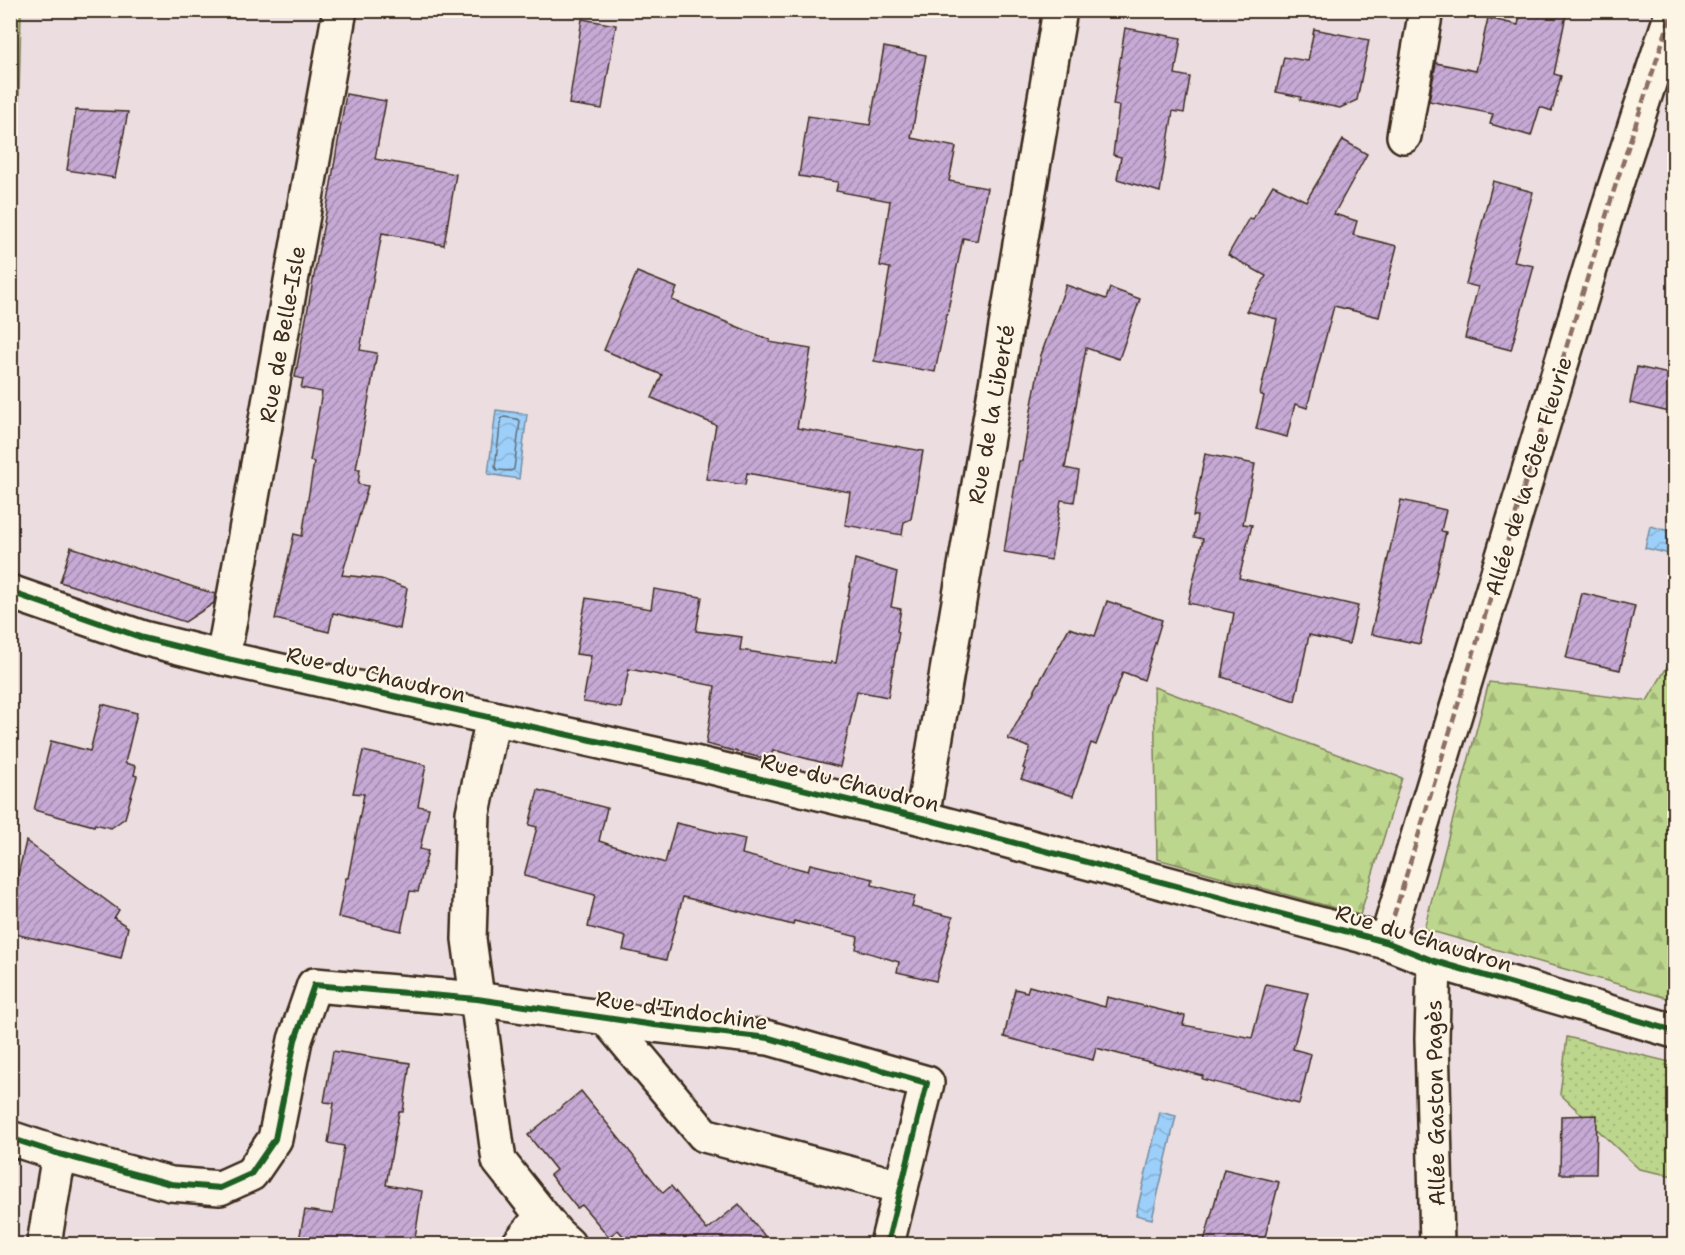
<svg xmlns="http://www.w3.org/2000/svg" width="1685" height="1255" font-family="'Shantell Sans',sans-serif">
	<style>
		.grass { fill: url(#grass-dots); stroke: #7c8056; stroke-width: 1.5 }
		.forest { fill: url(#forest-firs); stroke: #7c8056; stroke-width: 1.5 }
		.water { fill: url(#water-waves); stroke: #758da1; stroke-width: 1.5 }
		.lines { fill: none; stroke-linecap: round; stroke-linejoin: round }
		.shore { stroke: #626c76; stroke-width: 1.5 }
		.building { fill: url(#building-hatch); stroke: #3b2a1e; stroke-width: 1.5 }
		.street-casing { stroke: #3b2a1e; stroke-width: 38 }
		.street { stroke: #fcf5e5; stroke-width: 33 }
		.quiet { stroke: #8d6e63; stroke-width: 4.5; stroke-dasharray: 9 4.5; stroke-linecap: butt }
		.cycleway-casing { stroke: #fcf5e5; stroke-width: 10 }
		.cycleway { stroke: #1b5e20; stroke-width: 6 }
		.labels { text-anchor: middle; stroke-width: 4.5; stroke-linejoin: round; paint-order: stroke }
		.street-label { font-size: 22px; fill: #3b2a1e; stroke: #fcf5e5 }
	</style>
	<defs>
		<pattern id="grass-dots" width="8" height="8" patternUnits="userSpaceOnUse" patternTransform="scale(1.5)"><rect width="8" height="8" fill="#bdd68d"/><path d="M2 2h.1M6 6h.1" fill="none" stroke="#a3b879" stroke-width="1.8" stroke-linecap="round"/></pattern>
		<pattern id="forest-firs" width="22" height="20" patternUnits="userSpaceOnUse" patternTransform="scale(1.5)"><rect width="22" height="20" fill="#bdd68d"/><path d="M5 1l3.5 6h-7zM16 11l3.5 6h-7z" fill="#a3b879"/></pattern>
		<pattern id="water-waves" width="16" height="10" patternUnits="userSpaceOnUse" patternTransform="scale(1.5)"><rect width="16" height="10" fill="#9ccff9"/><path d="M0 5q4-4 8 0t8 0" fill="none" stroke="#87b2d5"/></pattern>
		<pattern id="building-hatch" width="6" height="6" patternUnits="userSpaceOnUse" patternTransform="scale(1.5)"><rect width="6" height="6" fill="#c6a9d5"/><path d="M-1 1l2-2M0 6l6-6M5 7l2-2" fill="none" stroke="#a28aac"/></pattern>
	</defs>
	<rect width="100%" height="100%" fill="#ecdee0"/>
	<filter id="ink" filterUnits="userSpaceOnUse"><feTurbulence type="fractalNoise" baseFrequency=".0167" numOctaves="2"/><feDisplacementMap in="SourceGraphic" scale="12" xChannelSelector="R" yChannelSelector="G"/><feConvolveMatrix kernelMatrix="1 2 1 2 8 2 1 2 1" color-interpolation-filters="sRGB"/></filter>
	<g filter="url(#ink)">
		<!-- grass -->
		<path class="grass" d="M1567,1037L1674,1063V1176L1639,1169L1560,1094Z"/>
		<!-- forest -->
		<g class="forest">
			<path d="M11,10L21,11L17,179L10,177Z"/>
			<path d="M1674,655V1000L1424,929L1489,682L1647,701Z"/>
			<path d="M1154,687L1402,778L1360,915L1157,859Z"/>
		</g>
		<!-- water -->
		<g class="water">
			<path d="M496,410L527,414L519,479L488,474Z"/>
			<path d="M1650,526L1674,532V555L1645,548Z"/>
			<path d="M1160,1112L1176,1116L1152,1219L1136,1215Z"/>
		</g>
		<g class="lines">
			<!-- shore -->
			<path class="shore" d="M504,417L517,419L520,421L514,469L511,471L497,470L495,467L501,419Z"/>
		</g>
		<!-- building -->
		<g class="building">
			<path d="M1521,10H1567L1554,74L1561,76L1552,111L1540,107L1531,136L1490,124L1493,114L1429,101L1436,63L1476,71L1488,18L1518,25Z"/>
			<path d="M582,19L616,25L602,109L569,104Z"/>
			<path d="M1125,28L1181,38L1175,74L1190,77L1184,113L1173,111L1160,192L1117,179L1121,157L1113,155L1119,106L1113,105Z"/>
			<path d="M1314,29L1369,40L1357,100L1340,108L1300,100L1301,97L1276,92L1284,57L1308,61Z"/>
			<path d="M884,47L926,55L911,138L956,147L949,181L987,188L977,241L963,238L935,372L874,361L890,268L880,266L890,201L836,191L838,182L799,176L808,116L870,125Z"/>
			<path d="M346,94L386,101L375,159L456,174L444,245L382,233L360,350L377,353L356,469H360L358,484L368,486L342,575L381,579L407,588L400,629L333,613L329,632L275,619L294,534L302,536L314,462L310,461L322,392L301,388L303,379L295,377L329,196Z"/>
			<path d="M76,110L128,112L115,178L67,170Z"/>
			<path d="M1343,140L1367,154L1334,214L1357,221L1353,235L1397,246L1379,317L1334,306L1307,408L1295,404L1287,437L1256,429L1264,396L1260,394L1277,319L1246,311L1266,276L1228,255L1249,218L1253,219L1273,185L1306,201Z"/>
			<path d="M1493,181L1533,192L1514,262L1534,266L1511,350L1465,338L1478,287L1466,284Z"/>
			<path d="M637,272L677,288L672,300L770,340L769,342L811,349L797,428L923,451L911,519L904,522L902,535L845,525L850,492L747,473L745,485L706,479L716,425L652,398L662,375L604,350Z"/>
			<path d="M1066,285L1106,299L1110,288L1140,299L1119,359L1086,348L1065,468L1079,471L1074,502L1061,500L1051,560L1004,552L1019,461H1022L1041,355Z"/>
			<path d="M1637,367L1674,375V413L1630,403Z"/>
			<path d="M1205,454L1255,464L1243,524L1252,525L1239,578L1358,606L1349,644L1309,635L1295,701L1222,677L1234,613L1188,603L1203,539L1194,537L1197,516H1193Z"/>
			<path d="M1401,500L1446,510L1441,531L1446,532L1420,644L1371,634Z"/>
			<path d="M71,547L215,594L214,603L185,622L60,582Z"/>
			<path d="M855,559L897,572L891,607L901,609L897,631L899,632L888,697L857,691L840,767L773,750L770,760L706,744L715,686L629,669L621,708L583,702L591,656L576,654L586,598L651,609L654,589L702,597L696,631L742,637L740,650L831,664V662L836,663Z"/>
			<path d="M1582,593L1635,606L1620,670L1566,658Z"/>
			<path d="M1107,601L1162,620L1144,680L1123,672L1096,745L1091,743L1073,796L1021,779L1025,769L1023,768L1030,748L1008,739L1069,628L1095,636Z"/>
			<path d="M102,704L137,713L125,763L136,766L134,775L137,776L125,818L111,828L95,824L94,826L34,810L51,741L90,751Z"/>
			<path d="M363,751L426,765L418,806L429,808L420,849L428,851L418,892L410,891L401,931L338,917L346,878H348L364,794L353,793Z"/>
			<path d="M538,790L607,808L599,841L665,863L676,823L745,839L742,854L808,871L810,864L873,879L872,885L915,896L912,907L953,917L936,981L897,972L899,962L856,949L858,937L794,921L793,925L683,897L666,960L623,950L626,937L588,927L595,895L524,876L537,827L529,825Z"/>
			<path d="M26,841L119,910L114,918L128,927L121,958L10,933V908Z"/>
			<path d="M1266,984L1308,993L1293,1049L1311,1054L1299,1104L1202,1079L1203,1076L1096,1048L1093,1060L1004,1037L1015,989L1027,992L1029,986L1105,1007L1107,997L1185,1016L1183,1025L1252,1038Z"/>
			<path d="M333,1051L410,1063L403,1112H399L386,1185L422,1191L414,1245H298L305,1210L333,1214L344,1146L328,1143L334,1103L324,1102Z"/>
			<path d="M581,1091L663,1193L671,1186L707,1230L739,1204L772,1245H631L618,1230L609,1237L582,1205L577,1208L550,1175L556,1170L528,1135Z"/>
			<path d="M1597,1115L1596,1174H1560L1561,1116Z"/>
			<path d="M1224,1169L1279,1182L1263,1245H1203Z"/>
		</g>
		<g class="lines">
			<!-- street casing -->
			<g class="street-casing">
				<g id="street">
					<path d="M1404,136L1426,10"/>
					<path d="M10,592L143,638L223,658L695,763L922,818L1386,942L1434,961L1674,1031"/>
					<path d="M223,658L340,10"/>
					<path d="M493,718L473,813L469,939L499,1161L556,1233L568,1244"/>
					<path d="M922,818L1060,10"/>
					<path d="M1386,942L1614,190L1673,10"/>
					<path d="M1434,961L1432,1039L1437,1244"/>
					<path d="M607,1019L704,1135L901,1187"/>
					<path d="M10,1138L59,1154L171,1184L220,1188L251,1174L275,1139L295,1040L314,985L477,999L654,1025L769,1038L927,1083L887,1244"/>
					<path d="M44,1244L59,1154"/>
					<path d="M519,1244L542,1216"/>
				</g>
			</g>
			<!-- street -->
			<use href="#street" class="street"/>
			<!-- quiet -->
			<path class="quiet" d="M1386,942L1614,190L1673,10"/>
			<!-- cycleway casing -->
			<g class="cycleway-casing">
				<g id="cycleway">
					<path d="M10,592L143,638L223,658L695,763L922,818L1386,942L1434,961L1674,1031"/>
					<path d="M10,1138L59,1154L171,1184L220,1188L251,1174L275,1139L295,1040L314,985L477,999L654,1025L769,1038L927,1083L887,1244"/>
				</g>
			</g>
			<!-- cycleway -->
			<use href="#cycleway" class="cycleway"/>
		</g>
	</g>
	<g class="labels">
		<!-- street labels -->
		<g class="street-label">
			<text transform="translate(282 334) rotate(-80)" y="8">Rue de Belle-Isle</text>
			<text transform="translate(991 414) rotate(-80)" y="8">Rue de la Liberté</text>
			<text transform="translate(1528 476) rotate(-73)" y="8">Allée de la Côte Fleurie</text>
			<text transform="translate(376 674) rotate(13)" y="8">Rue du Chaudron</text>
			<text transform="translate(850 782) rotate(14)" y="8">Rue du Chaudron</text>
			<text transform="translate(1424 938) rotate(17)" y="8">Rue du Chaudron</text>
			<text transform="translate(682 1010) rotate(8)" y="8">Rue d'Indochine</text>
			<text transform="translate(1435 1103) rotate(-91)" y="8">Allée Gaston Pagès</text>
		</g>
	</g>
	<!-- margin -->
	<rect width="1685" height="1255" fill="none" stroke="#fcf5e5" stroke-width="36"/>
	<rect x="18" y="18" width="1649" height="1219" fill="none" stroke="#3b2a1e" stroke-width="2" filter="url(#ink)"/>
</svg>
